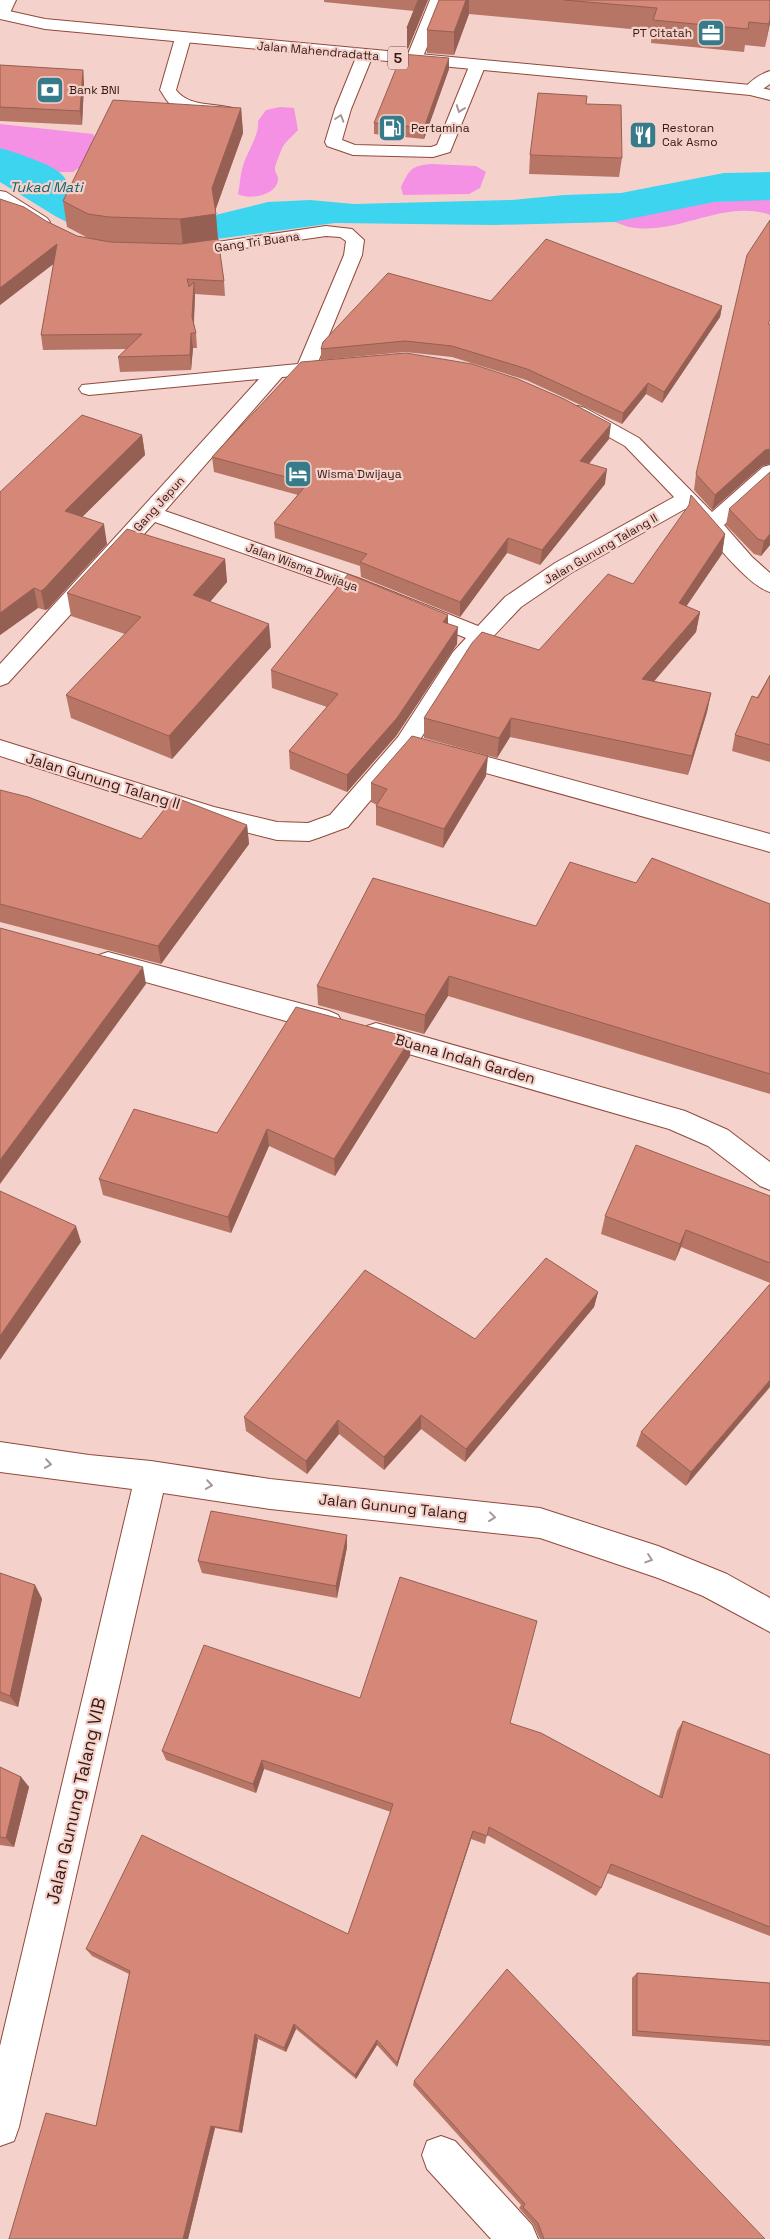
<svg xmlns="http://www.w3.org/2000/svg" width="770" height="2239" font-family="'Space Grotesk',sans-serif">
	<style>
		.green { fill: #f491e5 }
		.water { fill: #3cd4ef }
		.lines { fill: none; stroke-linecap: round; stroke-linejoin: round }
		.minor-casing { stroke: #90493a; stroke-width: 2 }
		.highway-casing { stroke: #90493a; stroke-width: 2 }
		.minor { fill: #fff; fill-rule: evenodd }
		.highway { fill: #fff; fill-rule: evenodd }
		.wall { fill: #b77566 }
		.shaded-wall { fill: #955f53 }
		.building { fill: #d58877; stroke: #955f53 }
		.oneway { stroke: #a59894 }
		.labels { text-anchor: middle; stroke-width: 4.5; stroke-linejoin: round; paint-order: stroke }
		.far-poi-label { font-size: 12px; fill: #371912; stroke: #f4d2cb; text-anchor: start }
		.far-street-label { font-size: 12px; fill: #371912; stroke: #f4d2cb }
		.shield { fill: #f4d2cb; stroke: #70504a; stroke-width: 1 }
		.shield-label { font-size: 14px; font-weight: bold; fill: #371912 }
		.far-water-label { font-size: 14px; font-style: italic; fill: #0f6270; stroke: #f4d2cb }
		.street-label { font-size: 15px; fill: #371912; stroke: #f4d2cb }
		.near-street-label { font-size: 18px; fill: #371912; stroke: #f4d2cb }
	</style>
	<rect width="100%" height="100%" fill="#f4d2cb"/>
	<!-- green -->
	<g class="green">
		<path d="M280,107L294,108L298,130C293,136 283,143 281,151C279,156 275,165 275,169C275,173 279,177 278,180C276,196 249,200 238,194C240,185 240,175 243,166C247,152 260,134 258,121L266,110Z"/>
		<path d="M0,124L93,134L97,141L83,165L73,172H59L0,148Z"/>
		<path d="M431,164L476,166L486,172L480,188L469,194L403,195L401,187C410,169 411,166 431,164Z"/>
		<path d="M760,199L770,200V215C726,199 681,233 636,228C629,228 621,224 614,222L699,203Z"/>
	</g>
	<!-- water -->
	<path class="water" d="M0,148C12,151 50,164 59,172C67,178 71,190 75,199L191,221L268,202L310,200L354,204L512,200L564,195L621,193L724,173L770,172V200L714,202L614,222L494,225L335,223L194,242L94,236L55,216L0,182Z"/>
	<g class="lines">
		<!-- minor casing -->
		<g class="minor-casing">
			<g id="minor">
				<path d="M0,0H16L8,17L0,18Z"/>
				<path d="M430,0H446L422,59L420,62H408L406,59Z"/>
				<path d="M183,33L188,35L191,38L176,90C189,107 213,103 232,108L234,111L232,114C220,117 178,112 169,103C166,100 163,94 160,90L175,38L178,35Z"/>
				<path d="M365,50L371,52L373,55L351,109L342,140L355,145L431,147L437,145L470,64L472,61H484L486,64L450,152L433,157L353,155L327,146L325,142L335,109L357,55L359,52Z"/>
				<path d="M770,71V84L757,93H745L743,90C749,82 760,74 770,71Z"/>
				<path d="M0,191L6,192L47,218L50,222L47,226H35L0,204Z"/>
				<path d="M326,226L352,229L364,240L362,255L318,362L337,363L340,367L337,371L330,373L282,377L165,511L358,578L478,626L505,597L555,563L674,497L625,446L571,416L568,412L571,408L578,406L585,408L639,438L712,512L763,467L770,465V482L724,525L752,557L770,573V592C745,585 705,529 685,509L571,573L521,607L469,662L414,749L348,827L318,838L309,841L277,840L213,824L0,756V740L214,807L277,822L308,823L330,815L398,737L453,652L466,638L342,588L155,522L8,683L0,686V664L259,379L89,395L82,393L79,389L82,385L298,364L344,255L346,241L340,237L326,236L183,257L177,256L174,252L177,248Z"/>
				<path d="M451,747L770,834V852L443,761L439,755L443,749Z"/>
				<path d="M108,952L329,1011L338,1015L342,1022L338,1029L329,1033L99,969L95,962L99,955Z"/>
				<path d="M376,1023L685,1111L728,1130L770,1162V1190L760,1186L708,1146L669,1129L367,1042L363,1034L367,1026Z"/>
				<path d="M0,1442L89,1455L151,1461L270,1479L540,1508L658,1546L727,1574L770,1598V1632L703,1596L658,1578L540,1538L270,1509L163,1493L19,2127L14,2141L0,2146V2046L132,1489L0,1472Z"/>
				<path d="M441,2136L455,2141L532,2225L538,2239H491L427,2169L422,2155L427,2141Z"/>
			</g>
		</g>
		<!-- highway casing -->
		<g class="highway-casing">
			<path id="highway" d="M0,9L45,19L751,85L770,90V100L750,95L45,29L0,19Z"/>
		</g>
		<!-- minor -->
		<use href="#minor" class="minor"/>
		<!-- highway -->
		<use href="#highway" class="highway"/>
	</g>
	<!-- wall -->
	<g class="wall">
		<path d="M324,0H428L407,51V28L414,11L324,2Z"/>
		<path d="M439,0H770V23L765,47L745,45L744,52L651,43L652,31L469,14L454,55L427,53V30Z"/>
		<path d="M0,65L83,70L84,84L82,125L0,121Z"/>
		<path d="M449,69L424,139L374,134V123Z"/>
		<path d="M241,108L243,133L215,211L218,239L224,281L225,296L195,294L194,325L196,333L197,348H193L191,370L120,372L118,357L127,349L43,350L41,335L54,263L0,305V199L77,236L90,239L67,227L63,201Z"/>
		<path d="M530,155L622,158L619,177L529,174Z"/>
		<path d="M491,301L722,306L720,317L662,403L646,394L622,424L526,380L452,357L405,352L321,360V349Z"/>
		<path d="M142,435L145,455L82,517L107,544L48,609L45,610L38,608L0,635V492Z"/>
		<path d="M609,439L589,464L605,484L540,565L507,553L460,617L361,577L360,566L275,538L274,523L298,495L214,472L212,457Z"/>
		<path d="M762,466L712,510L694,490L696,474Z"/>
		<path d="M729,509L770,545L761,556L754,554L726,525Z"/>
		<path d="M725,534L722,554L686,606L700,612L696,632L654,681L711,693L707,712L688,775L510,737L497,758L424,738V718L539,650L633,584Z"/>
		<path d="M225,559L227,582L210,602L271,647L172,759L71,718L66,695L125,634L71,616L67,593Z"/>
		<path d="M448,623L457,644L396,736L347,792L290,769L289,751L327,707L272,688L271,670Z"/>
		<path d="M770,675V762L732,751L735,735Z"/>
		<path d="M486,776L443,848L376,825V806L377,805L371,802V783Z"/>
		<path d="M0,790L141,839L247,825L249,844L161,964L0,922Z"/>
		<path d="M636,883L770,904V1094L448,996L424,1034L318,1005L317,986L536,926Z"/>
		<path d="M411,1038L410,1056L335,1176L269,1146L231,1233L103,1195L99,1179L217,1133Z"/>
		<path d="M770,1196V1283L681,1247L675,1261L601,1234L605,1216Z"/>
		<path d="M770,1284L686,1486L636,1446L641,1432Z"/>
		<path d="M598,1292L594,1307L465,1462L421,1429L384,1470L339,1434L307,1474L246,1431L244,1417L475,1339Z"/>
		<path d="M347,1535V1547L337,1598L202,1573L198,1561Z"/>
		<path d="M0,1573L35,1585L42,1599L18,1707L0,1701Z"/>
		<path d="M360,1698L510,1723L659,1796L677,1731L683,1721L770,1755V1936L607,1873L601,1888L596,1896L487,1835L485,1844L471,1839L397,2067L377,2045L356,2079L296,2029L286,2052L258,2039L242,2133L215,2128L188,2239H9L96,2126L129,1974L92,1956L86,1949L348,1934L391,1812L264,1769L256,1793L166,1760L162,1751Z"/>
		<path d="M0,1767L21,1777L29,1787L14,1847L0,1845Z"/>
		<path d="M637,1973L770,1983V2046L632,2036V1978Z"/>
		<path d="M414,2081L765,2239H540L533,2224L519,2208L521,2205L413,2085Z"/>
	</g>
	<!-- shaded-wall -->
	<g class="shaded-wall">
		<path d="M419,0H428L407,51V28Z"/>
		<path d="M466,0H469V14L454,55V32Z"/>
		<path d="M770,18V23L765,47Z"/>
		<path d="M449,58V69L424,139V128Z"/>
		<path d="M83,70L84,84L82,125L80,111Z"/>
		<path d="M241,108L243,133L214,214L212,188Z"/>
		<path d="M216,214L218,240L183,245L180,219Z"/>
		<path d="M57,244L60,259L0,305V288Z"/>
		<path d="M194,282L195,297L193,332L192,317Z"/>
		<path d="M722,306L720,317L662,403L664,392Z"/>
		<path d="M191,333L193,348L191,370L190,355Z"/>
		<path d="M648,383L646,394L622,424L623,413Z"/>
		<path d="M611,424L609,439L578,476L580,461Z"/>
		<path d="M142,435L145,455L68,531L65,511Z"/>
		<path d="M770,449V464L762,466L712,510L715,495L765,450Z"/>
		<path d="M607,469L605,484L540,565L542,550Z"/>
		<path d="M104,524L107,544L48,609L45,610L41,591Z"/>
		<path d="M725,534L722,554L675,623L679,603Z"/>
		<path d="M770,534V545L761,556L764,541Z"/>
		<path d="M508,538L507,553L460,617V602Z"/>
		<path d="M225,559L227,582L196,618L193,595Z"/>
		<path d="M34,588L38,608L0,635V613Z"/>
		<path d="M700,612L696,632L639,699L642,679Z"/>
		<path d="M448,615V633L443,622Z"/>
		<path d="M269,624L271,647L172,759L169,736Z"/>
		<path d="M458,627L457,644L396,736L347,792V775Z"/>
		<path d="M711,693L707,712L688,775L692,756Z"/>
		<path d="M511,718L510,737L497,758L499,738Z"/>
		<path d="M488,756L486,776L443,848L444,829Z"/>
		<path d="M247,825L249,844L161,964L158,946Z"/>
		<path d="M143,967L146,984L0,1184V1160Z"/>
		<path d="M449,976L448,996L424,1034L425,1015Z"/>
		<path d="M411,1038L410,1056L335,1176L334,1159Z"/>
		<path d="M267,1129L269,1146L231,1233L228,1217Z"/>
		<path d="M76,1226L81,1242L0,1360V1336Z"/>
		<path d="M686,1230L681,1247L675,1261L680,1244Z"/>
		<path d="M598,1292L594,1307L465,1462L466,1449Z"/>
		<path d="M770,1380V1387L686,1486L691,1472Z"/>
		<path d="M421,1415V1429L384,1470V1457Z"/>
		<path d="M338,1420L339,1434L307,1474L306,1461Z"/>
		<path d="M347,1535V1547L337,1598L336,1586Z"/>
		<path d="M35,1585L42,1599L18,1707L10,1696Z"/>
		<path d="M262,1760L264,1769L256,1793L253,1784Z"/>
		<path d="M21,1777L29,1787L14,1847L6,1838Z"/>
		<path d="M473,1831L471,1839L397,2067V2063Z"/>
		<path d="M294,2024L296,2029L286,2052L284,2048Z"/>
		<path d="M255,2034L258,2039L242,2133L239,2131Z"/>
		<path d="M377,2040V2045L356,2079L355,2075Z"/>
		<path d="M211,2126L215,2128L188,2239H183Z"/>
	</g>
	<!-- building -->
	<g class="building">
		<path d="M418,0H419L407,28Z"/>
		<path d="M439,0H466L454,32L427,30Z"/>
		<path d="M564,0H770V18L769,24L749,22L748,29L653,20L657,8Z"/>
		<path d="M402,54L449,58L424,128L374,123Z"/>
		<path d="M0,65L83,70L80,111L0,107Z"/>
		<path d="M538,93L587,96L586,104L621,105L622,158L530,155Z"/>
		<path d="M113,100L241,108L212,188L216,214L180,219L109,217L88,214L63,201Z"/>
		<path d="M0,199L24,207L46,221L77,236L110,242L181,244L218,239L224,281L187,279L189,287L194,282L192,317L196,333H191L190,355L118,357L142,334L41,335L57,244L0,288Z"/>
		<path d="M770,220V320L768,324H770V449L765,450L715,495L696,474L747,255Z"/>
		<path d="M546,239L722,306L664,392L648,383L623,413L527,369L452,346L405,341L321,349L323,342L388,273L491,301Z"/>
		<path d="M406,353L472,364L518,379L564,399L611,424L580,461L607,469L542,550L508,538L460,602L360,562L367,554L274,523L308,483L212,457L301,362Z"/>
		<path d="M82,415L142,435L65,511L104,524L44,589L41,591L34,588L0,613V492Z"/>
		<path d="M770,472V534L764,541L758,539L729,509Z"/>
		<path d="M691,495L725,534L679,603L700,612L642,679L711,693L692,756L511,718L499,738L424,718L472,643L482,632L539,650L608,574L633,584L689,505Z"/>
		<path d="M127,529L225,559L193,595L269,624L169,736L66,695L141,617L67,593Z"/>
		<path d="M348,574L448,615L443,622L458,627L397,718L347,775L289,751L338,694L271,670Z"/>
		<path d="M770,675V745L735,735L752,696L758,698Z"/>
		<path d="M412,736L488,756L444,829L376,806L387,789L371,783Z"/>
		<path d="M0,790L28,797L141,839L174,797L247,825L158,946L0,904Z"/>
		<path d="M652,858L770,904V1074L449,976L425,1015L317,986L373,878L536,926L570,862L636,883Z"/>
		<path d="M0,928L143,967L0,1160Z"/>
		<path d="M296,1007L411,1038L334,1159L267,1129L228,1217L99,1179L134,1109L217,1133Z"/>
		<path d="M636,1145L770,1196V1263L686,1230L680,1244L605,1216Z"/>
		<path d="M0,1191L76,1226L0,1336Z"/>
		<path d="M546,1258L598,1292L466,1449L421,1415L384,1457L338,1420L306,1461L244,1417L365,1270L475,1339Z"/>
		<path d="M770,1284V1380L691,1472L641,1432Z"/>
		<path d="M211,1511L347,1535L336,1586L198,1561Z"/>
		<path d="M0,1573L35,1585L10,1696L0,1692Z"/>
		<path d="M400,1577L537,1621L510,1723L541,1733L662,1798L683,1721L770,1755V1927L611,1864L601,1888L489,1827L487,1836L473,1831L397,2063L377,2040L355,2075L294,2024L284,2048L255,2034L239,2131L211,2126L183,2239H9L46,2113L96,2126L130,1971L86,1949L142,1835L348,1934L393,1804L262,1760L253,1784L162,1751L204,1645L360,1698Z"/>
		<path d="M0,1767L21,1777L6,1838L0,1837Z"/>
		<path d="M507,1969L765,2239H544L538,2223L523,2207L525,2204L414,2081Z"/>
		<path d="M637,1973L770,1983V2041L637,2031Z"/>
	</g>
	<!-- one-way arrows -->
	<defs><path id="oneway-chevron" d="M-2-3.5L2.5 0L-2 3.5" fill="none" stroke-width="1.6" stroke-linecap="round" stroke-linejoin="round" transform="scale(1.25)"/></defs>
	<g class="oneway">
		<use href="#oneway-chevron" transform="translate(460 109) rotate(110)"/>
		<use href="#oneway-chevron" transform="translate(340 118) rotate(-72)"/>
		<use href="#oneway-chevron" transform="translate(48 1464) rotate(8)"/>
		<use href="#oneway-chevron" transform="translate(209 1485) rotate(9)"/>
		<use href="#oneway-chevron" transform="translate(492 1517) rotate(7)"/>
		<use href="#oneway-chevron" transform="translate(649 1559) rotate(19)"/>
	</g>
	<!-- icons -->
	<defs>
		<g id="office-square" transform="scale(1.4375)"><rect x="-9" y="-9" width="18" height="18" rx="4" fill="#367b89" stroke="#f4d2cb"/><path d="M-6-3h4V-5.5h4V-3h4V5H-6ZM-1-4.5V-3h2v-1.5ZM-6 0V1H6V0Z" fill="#fff"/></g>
		<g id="bank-square" transform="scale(1.4375)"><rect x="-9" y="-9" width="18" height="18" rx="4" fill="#367b89" stroke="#f4d2cb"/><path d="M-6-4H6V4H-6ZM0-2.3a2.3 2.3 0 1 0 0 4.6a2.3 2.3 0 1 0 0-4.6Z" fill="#fff"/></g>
		<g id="fuel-square" transform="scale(1.4375)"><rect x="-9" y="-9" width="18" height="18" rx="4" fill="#367b89" stroke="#f4d2cb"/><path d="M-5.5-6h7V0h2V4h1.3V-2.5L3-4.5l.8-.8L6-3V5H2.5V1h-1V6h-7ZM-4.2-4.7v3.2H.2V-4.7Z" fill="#fff"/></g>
		<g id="restaurant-square" transform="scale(1.4375)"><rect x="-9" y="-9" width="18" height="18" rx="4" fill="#367b89" stroke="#f4d2cb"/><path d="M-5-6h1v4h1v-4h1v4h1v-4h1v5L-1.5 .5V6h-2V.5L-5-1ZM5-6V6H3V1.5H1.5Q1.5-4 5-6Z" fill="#fff"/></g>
		<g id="hotel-square" transform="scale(1.4375)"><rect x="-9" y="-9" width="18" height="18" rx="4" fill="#367b89" stroke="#f4d2cb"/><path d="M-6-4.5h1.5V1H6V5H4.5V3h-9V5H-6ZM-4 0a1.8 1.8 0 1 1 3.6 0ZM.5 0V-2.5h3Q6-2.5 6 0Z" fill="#fff"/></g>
	</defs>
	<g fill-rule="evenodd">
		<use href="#office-square" x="711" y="33"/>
		<use href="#bank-square" x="50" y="90"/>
		<use href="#fuel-square" x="392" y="128"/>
		<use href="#restaurant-square" x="643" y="135"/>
		<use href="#hotel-square" x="298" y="474"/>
	</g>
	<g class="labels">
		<!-- far-poi labels -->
		<g class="far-poi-label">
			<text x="692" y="37" text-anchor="end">PT Citatah</text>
			<text x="69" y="94">Bank BNI</text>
			<text x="411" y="132">Pertamina</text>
			<text x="662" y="132">Restoran<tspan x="662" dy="14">Cak Asmo</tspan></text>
			<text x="317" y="478">Wisma Dwijaya</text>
		</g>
		<!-- far-street labels -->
		<g class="far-street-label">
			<text transform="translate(318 51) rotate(5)" y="4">Jalan Mahendradatta</text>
			<text transform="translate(257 242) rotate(-8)" y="4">Gang Tri Buana</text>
			<text transform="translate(159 504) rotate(-48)" y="4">Gang Jepun</text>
			<text transform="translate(601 549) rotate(-30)" y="4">Jalan Gunung Talang II</text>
			<text transform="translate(302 567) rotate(20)" y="4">Jalan Wisma Dwijaya</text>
		</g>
		<!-- shield labels -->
		<rect class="shield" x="388" y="46.5" width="20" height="23" rx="4"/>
		<g class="shield-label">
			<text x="398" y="63">5</text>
		</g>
		<!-- far-water labels -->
		<g class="far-water-label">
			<text x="46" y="192">Tukad Mati</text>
		</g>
		<!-- street labels -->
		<g class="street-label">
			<text transform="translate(103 781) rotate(17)" y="5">Jalan Gunung Talang II</text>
			<text transform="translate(465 1059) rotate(16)" y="5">Buana Indah Garden</text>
			<text transform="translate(393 1507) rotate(6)" y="5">Jalan Gunung Talang</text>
		</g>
		<!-- near-street labels -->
		<g class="near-street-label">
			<text transform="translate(76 1801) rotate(-77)" y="6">Jalan Gunung Talang VIB</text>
		</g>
	</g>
</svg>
